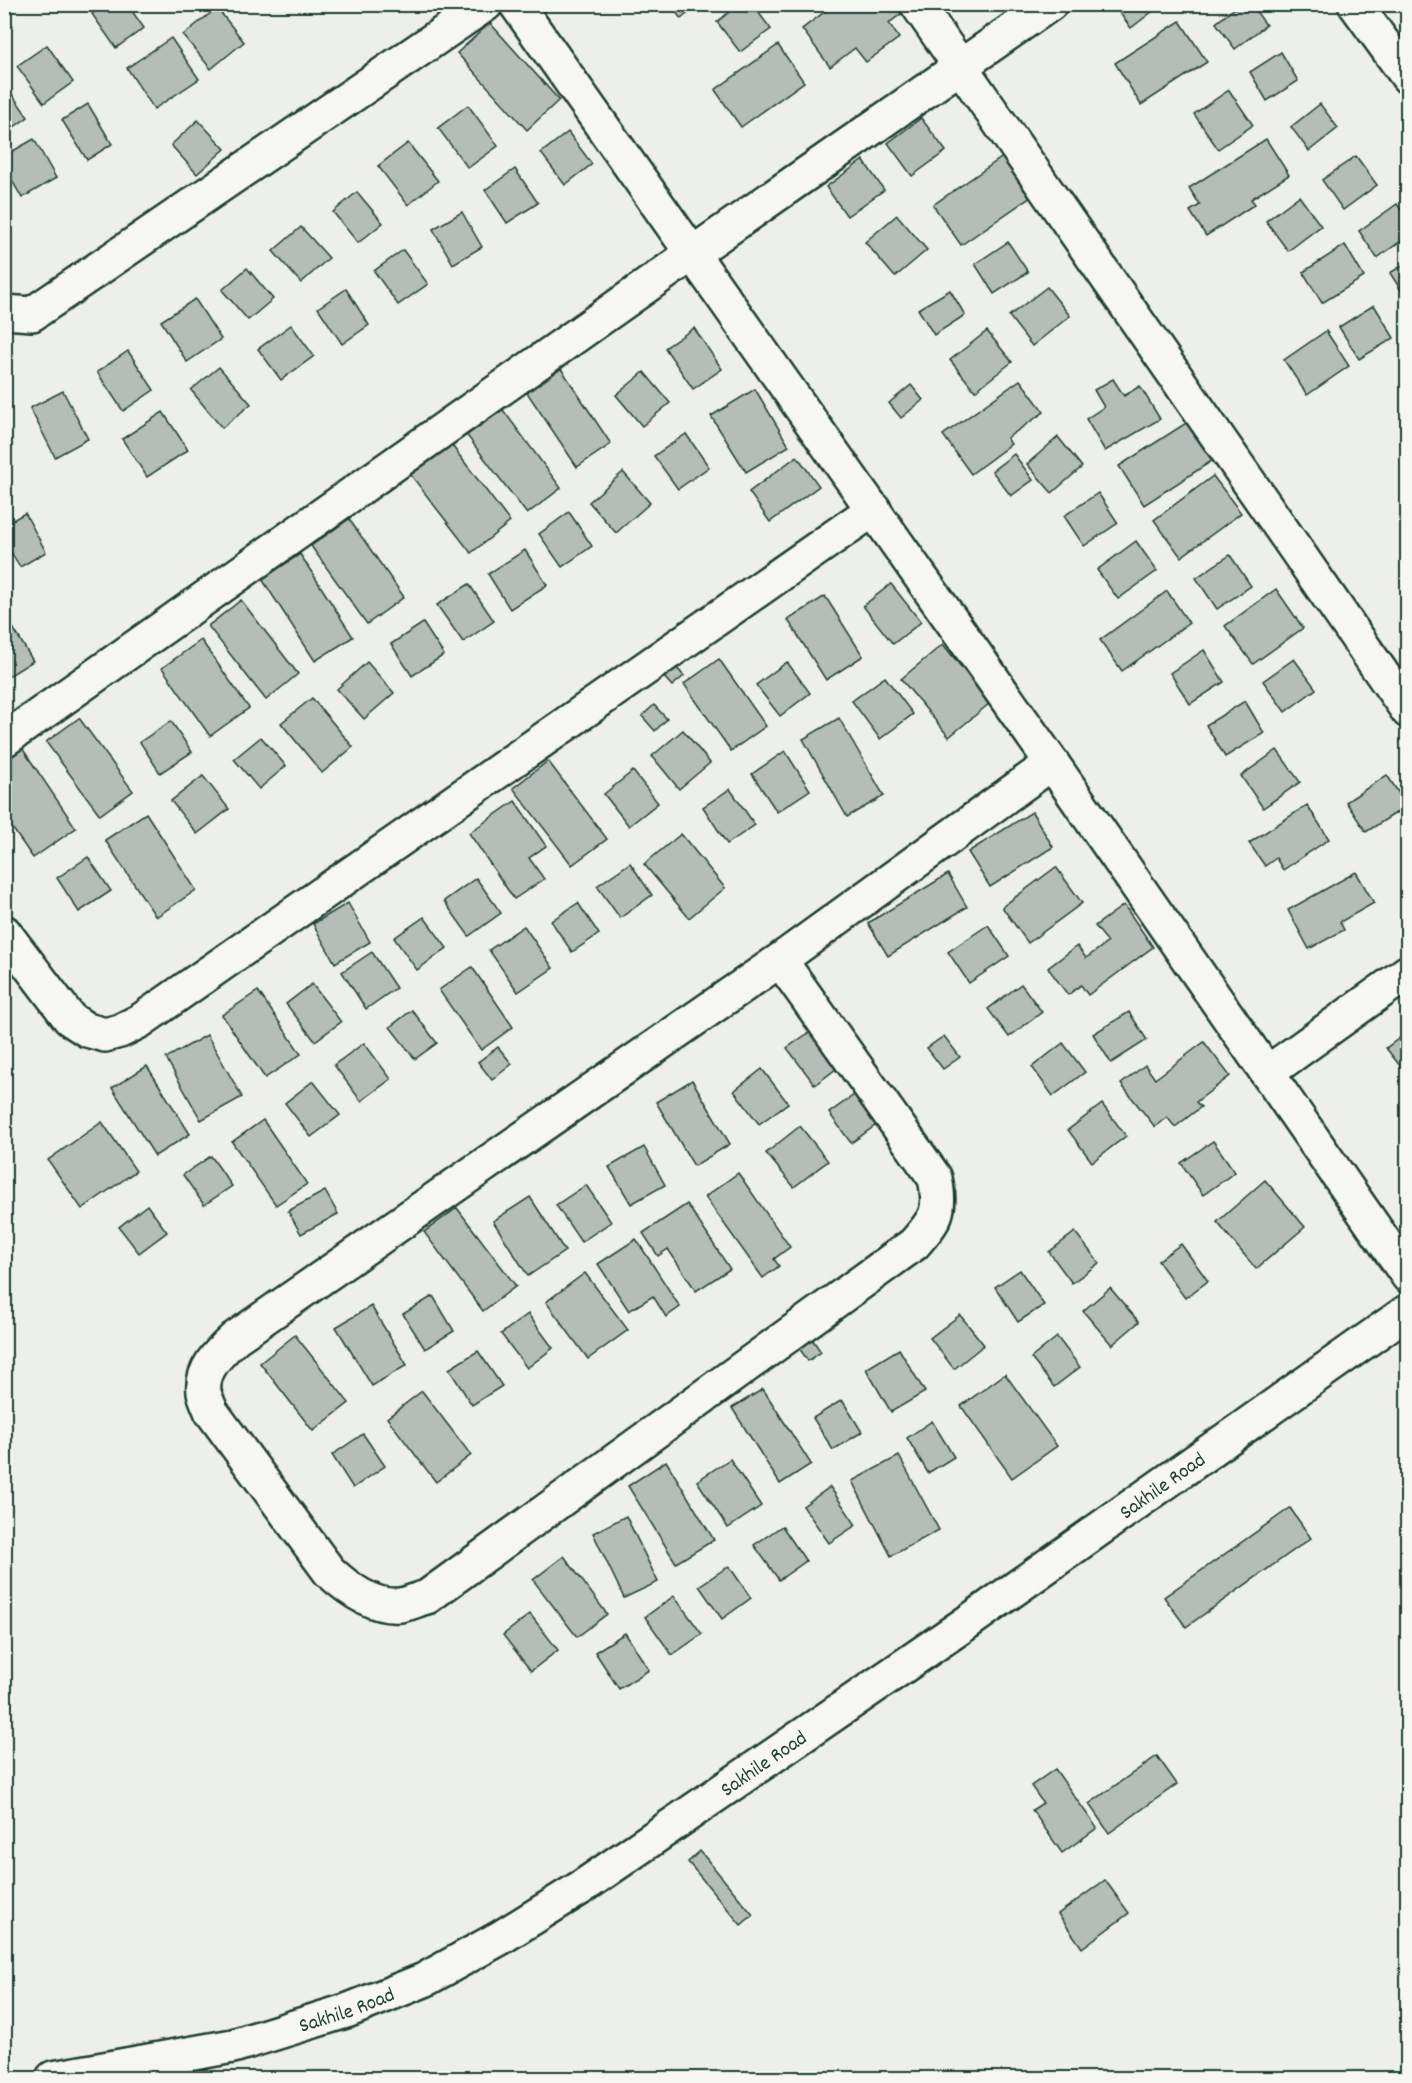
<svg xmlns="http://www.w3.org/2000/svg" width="1412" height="2083" font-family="Dekko,sans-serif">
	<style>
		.building { fill: #b4bdb8; stroke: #1f3d34; stroke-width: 1.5 }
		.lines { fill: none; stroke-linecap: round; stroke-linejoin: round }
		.minor-casing { stroke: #1f3d34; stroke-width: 38 }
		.minor { stroke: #f6f6f2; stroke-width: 33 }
		.labels { text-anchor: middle; stroke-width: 6; stroke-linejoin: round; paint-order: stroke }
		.street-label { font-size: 21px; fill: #1f3d34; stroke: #f6f6f2 }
	</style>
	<rect width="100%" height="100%" fill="#edefea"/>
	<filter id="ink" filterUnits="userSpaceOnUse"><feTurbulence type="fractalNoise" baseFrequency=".0167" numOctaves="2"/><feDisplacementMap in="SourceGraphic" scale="12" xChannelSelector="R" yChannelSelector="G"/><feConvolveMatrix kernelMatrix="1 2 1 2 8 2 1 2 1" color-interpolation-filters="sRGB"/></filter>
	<g filter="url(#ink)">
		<!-- building -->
		<g class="building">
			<path d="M104,4H127L144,28L116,48L92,14Z"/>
			<path d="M670,4H699L681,19Z"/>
			<path d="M739,4H752L771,29L740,52L717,22Z"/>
			<path d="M835,4H894L901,14L889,23L899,38L866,62L855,48L830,67L802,29Z"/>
			<path d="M1113,4H1162L1131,28Z"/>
			<path d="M1240,4H1251L1266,25L1235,49L1216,23Z"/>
			<path d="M217,8L244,42L211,69L183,35Z"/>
			<path d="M1180,21L1207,62L1141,105L1115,63Z"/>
			<path d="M490,23L559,100L527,130L457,53Z"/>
			<path d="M171,38L199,79L154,109L127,68Z"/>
			<path d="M47,45L73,82L44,103L17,66Z"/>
			<path d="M778,45L804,82L741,127L715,90Z"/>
			<path d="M1281,52L1298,81L1267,101L1250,72Z"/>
			<path d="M4,83L28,117L4,134Z"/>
			<path d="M1229,90L1253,125L1218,149L1194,114Z"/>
			<path d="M88,104L112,144L87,160L62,120Z"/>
			<path d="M1320,104L1338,128L1309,151L1291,127Z"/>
			<path d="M468,105L498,146L468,168L438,128Z"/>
			<path d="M921,118L946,151L912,176L888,143Z"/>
			<path d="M198,120L225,149L197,174L171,145Z"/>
			<path d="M568,132L592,164L565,185L541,153Z"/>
			<path d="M34,139L56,178L22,198L4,166V156Z"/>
			<path d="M1266,139L1289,175L1251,199L1255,204L1206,236L1190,211L1200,205L1189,188Z"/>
			<path d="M408,143L438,181L408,205L378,166Z"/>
			<path d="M1007,154L1035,194L961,245L933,205Z"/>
			<path d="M1356,156L1377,185L1343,210L1322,180Z"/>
			<path d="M863,160L884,190L847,216L826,187Z"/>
			<path d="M515,169L538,203L507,223L485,190Z"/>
			<path d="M357,192L383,223L358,243L333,212Z"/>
			<path d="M1299,196L1321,226L1288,251L1266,221Z"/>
			<path d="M1397,204L1408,219V236L1377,258L1359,231Z"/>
			<path d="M462,212L482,247L453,264L433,229Z"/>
			<path d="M897,215L927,250L895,277L865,242Z"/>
			<path d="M301,227L329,258L301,283L273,251Z"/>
			<path d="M1008,242L1028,272L994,294L975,264Z"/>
			<path d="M1345,245L1364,277L1322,303L1303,272Z"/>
			<path d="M403,250L428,284L398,305L374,271Z"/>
			<path d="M1408,262V301L1390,273Z"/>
			<path d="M247,268L273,299L248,320L222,290Z"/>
			<path d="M1047,287L1070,316L1032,346L1009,316Z"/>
			<path d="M346,289L369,325L342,344L318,308Z"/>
			<path d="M950,290L965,315L934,335L918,309Z"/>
			<path d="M195,299L221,339L187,362L161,321Z"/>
			<path d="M1374,305L1394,338L1359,359L1339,327Z"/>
			<path d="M291,325L314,356L281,380L258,349Z"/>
			<path d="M694,328L722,369L693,389L665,348Z"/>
			<path d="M987,331L1012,362L975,391L950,360Z"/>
			<path d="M1326,331L1349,366L1307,395L1284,360Z"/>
			<path d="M128,351L154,390L123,411L97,372Z"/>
			<path d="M558,364L611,444L577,467L524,388Z"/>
			<path d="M219,367L251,404L222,428L191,390Z"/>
			<path d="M644,372L670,403L642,426L616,395Z"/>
			<path d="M1113,379L1124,396L1140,386L1160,419L1105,451L1086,419L1104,407L1094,390Z"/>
			<path d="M1020,380L1044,412L1007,438L1011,444L971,474L943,435Z"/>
			<path d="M911,385L923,400L901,418L889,403Z"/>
			<path d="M755,389L789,446L746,472L711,416Z"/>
			<path d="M63,391L88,439L55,457L30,408Z"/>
			<path d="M500,406L561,488L527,514L465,433Z"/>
			<path d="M163,412L188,450L147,477L122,439Z"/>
			<path d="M1197,416L1221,455L1144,505L1119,466Z"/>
			<path d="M686,434L709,467L678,489L654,456Z"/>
			<path d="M1058,437L1082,467L1052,493L1027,464Z"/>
			<path d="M450,443L510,522L471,553L410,474Z"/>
			<path d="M1014,454L1033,480L1011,496L992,471Z"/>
			<path d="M797,456L819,486L770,522L749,492Z"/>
			<path d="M623,472L650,503L616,533L589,502Z"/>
			<path d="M1213,476L1241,513L1181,557L1154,520Z"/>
			<path d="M1098,493L1118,523L1084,546L1064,516Z"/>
			<path d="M569,512L592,546L562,567L539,534Z"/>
			<path d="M25,513L46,552L20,567L4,541V525Z"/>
			<path d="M349,519L404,597L367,624L311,546Z"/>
			<path d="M1136,541L1157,571L1118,599L1097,570Z"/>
			<path d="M525,550L547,585L510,609L488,574Z"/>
			<path d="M300,554L353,637L315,661L262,579Z"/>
			<path d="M1230,555L1251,586L1217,609L1196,578Z"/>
			<path d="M469,584L494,621L463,642L437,605Z"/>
			<path d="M891,584L921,622L893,644L863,606Z"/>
			<path d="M1276,589L1303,628L1253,664L1225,626Z"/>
			<path d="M1167,591L1189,623L1122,671L1100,640Z"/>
			<path d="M825,596L863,656L826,680L788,620Z"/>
			<path d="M241,600L298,674L266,700L208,626Z"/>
			<path d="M9,621L33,661L4,679V624Z"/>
			<path d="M423,623L444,655L412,676L391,644Z"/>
			<path d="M201,640L249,708L210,736L162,668Z"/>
			<path d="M943,644L990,703L949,737L901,679Z"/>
			<path d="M1204,650L1224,682L1190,704L1170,673Z"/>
			<path d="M668,658L684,676L672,686L656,668Z"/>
			<path d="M719,659L766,726L731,751L684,684Z"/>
			<path d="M1294,659L1316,689L1285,712L1263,681Z"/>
			<path d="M367,662L394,693L364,719L337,689Z"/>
			<path d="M787,662L810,693L780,716L756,685Z"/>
			<path d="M885,677L913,714L880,739L852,701Z"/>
			<path d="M312,698L353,747L322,773L281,723Z"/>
			<path d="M1245,701L1264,733L1225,757L1206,725Z"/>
			<path d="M654,705L667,719L655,731L642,716Z"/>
			<path d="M79,718L133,791L100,815L46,742Z"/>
			<path d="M839,718L884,796L847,817L803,739Z"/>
			<path d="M171,721L192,752L160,773L140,742Z"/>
			<path d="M683,730L710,763L679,789L652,756Z"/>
			<path d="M261,737L286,766L259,789L234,759Z"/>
			<path d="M22,748L76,828L33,858L4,816V759Z"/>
			<path d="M1277,750L1300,782L1263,808L1241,776Z"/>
			<path d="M785,751L810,790L777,812L752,774Z"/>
			<path d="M548,761L607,839L572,865L513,788Z"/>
			<path d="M633,771L658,803L629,826L604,794Z"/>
			<path d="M1387,775L1407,806L1366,832L1346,802Z"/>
			<path d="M203,776L229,809L197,834L171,801Z"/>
			<path d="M730,789L755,825L727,844L703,807Z"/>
			<path d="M515,801L546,846L529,858L544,879L514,899L469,833Z"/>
			<path d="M1307,805L1329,839L1283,870L1276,858L1265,866L1249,843Z"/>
			<path d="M1032,812L1053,847L990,887L968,852Z"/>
			<path d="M146,813L196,890L156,917L105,840Z"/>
			<path d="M681,834L725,888L689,918L644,864Z"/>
			<path d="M88,857L111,891L79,912L57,878Z"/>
			<path d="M630,863L652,895L620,918L597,886Z"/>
			<path d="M1056,867L1082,903L1028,943L1002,907Z"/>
			<path d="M1356,872L1374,903L1340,922L1344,930L1309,949L1288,910Z"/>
			<path d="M948,874L967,907L888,956L868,923Z"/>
			<path d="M476,878L501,913L469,936L444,901Z"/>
			<path d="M348,903L370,942L335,963L313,924Z"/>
			<path d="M578,903L599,934L572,952L551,921Z"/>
			<path d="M1124,905L1153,947L1088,995L1081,985L1068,995L1048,968L1077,946L1086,958L1108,942L1095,926Z"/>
			<path d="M424,917L447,948L417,970L394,938Z"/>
			<path d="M988,925L1009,956L969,983L948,952Z"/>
			<path d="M524,926L553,968L518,992L489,950Z"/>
			<path d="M372,952L396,988L366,1009L342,972Z"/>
			<path d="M472,967L513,1027L481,1050L439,990Z"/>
			<path d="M312,984L341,1022L315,1041L286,1004Z"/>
			<path d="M1021,984L1042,1012L1009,1037L988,1009Z"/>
			<path d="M258,991L301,1054L265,1078L222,1015Z"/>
			<path d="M412,1010L437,1043L415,1059L390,1027Z"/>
			<path d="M1129,1012L1147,1040L1111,1063L1093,1034Z"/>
			<path d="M814,1029L841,1065L815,1085L787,1048Z"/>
			<path d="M1408,1032V1076L1386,1048Z"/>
			<path d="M207,1035L242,1097L201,1120L166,1058Z"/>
			<path d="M944,1036L960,1057L943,1069L927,1048Z"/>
			<path d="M1204,1042L1230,1076L1196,1102L1201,1107L1175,1127L1167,1117L1155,1127L1121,1084L1145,1065L1155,1079Z"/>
			<path d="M364,1043L391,1079L361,1101L334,1065Z"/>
			<path d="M1063,1043L1085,1072L1053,1096L1032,1067Z"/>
			<path d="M498,1047L512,1064L492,1080L478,1062Z"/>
			<path d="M147,1066L190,1134L155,1156L112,1088Z"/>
			<path d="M762,1069L788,1103L759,1124L734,1091Z"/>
			<path d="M692,1080L730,1144L694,1166L656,1102Z"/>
			<path d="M313,1081L340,1115L311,1137L285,1103Z"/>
			<path d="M861,1090L883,1120L851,1143L829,1113Z"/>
			<path d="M1102,1104L1126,1136L1092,1162L1068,1130Z"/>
			<path d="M263,1120L307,1184L276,1205L232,1142Z"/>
			<path d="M102,1122L136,1171L82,1209L48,1160Z"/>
			<path d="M800,1126L828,1161L794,1187L766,1153Z"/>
			<path d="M1213,1141L1235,1172L1203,1195L1181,1163Z"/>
			<path d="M644,1147L665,1185L631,1204L609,1167Z"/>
			<path d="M211,1156L232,1186L204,1205L183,1175Z"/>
			<path d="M738,1173L790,1247L774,1259L779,1266L763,1278L705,1197Z"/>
			<path d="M1265,1180L1305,1227L1256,1269L1217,1222Z"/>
			<path d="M586,1185L611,1222L581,1242L556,1205Z"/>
			<path d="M325,1191L338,1214L301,1234L288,1211Z"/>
			<path d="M530,1197L565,1251L528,1276L493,1221Z"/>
			<path d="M687,1204L730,1269L696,1291L668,1249L658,1256L643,1233Z"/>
			<path d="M147,1205L167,1232L139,1253L119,1227Z"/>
			<path d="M457,1208L516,1286L483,1311L424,1232Z"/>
			<path d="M1075,1232L1099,1263L1072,1283L1049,1252Z"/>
			<path d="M636,1239L680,1307L666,1317L653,1296L629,1311L598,1264Z"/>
			<path d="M1181,1244L1208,1281L1185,1298L1158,1261Z"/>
			<path d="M1020,1270L1044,1305L1018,1322L995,1287Z"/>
			<path d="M585,1273L628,1330L588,1359L546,1302Z"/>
			<path d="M1110,1288L1139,1322L1112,1345L1083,1311Z"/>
			<path d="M433,1296L454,1331L425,1349L403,1314Z"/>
			<path d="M371,1306L407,1365L372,1386L336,1327Z"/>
			<path d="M528,1314L553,1348L527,1368L501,1334Z"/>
			<path d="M960,1315L984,1345L954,1369L930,1338Z"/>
			<path d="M808,1333L821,1352L808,1361L795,1342Z"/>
			<path d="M295,1335L349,1403L313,1431L260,1363Z"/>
			<path d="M1057,1337L1080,1367L1054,1387L1031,1358Z"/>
			<path d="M899,1349L925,1392L891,1412L866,1369Z"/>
			<path d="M478,1351L502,1386L472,1405L449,1369Z"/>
			<path d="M1005,1374L1057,1446L1012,1478L961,1406Z"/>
			<path d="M763,1389L811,1464L780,1484L732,1408Z"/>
			<path d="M422,1391L471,1455L436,1482L387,1418Z"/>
			<path d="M842,1400L862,1432L833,1450L813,1418Z"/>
			<path d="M932,1421L954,1457L928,1473L907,1438Z"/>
			<path d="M363,1434L385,1466L353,1488L332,1455Z"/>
			<path d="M899,1456L939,1530L891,1556L852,1481Z"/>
			<path d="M730,1459L761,1506L728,1528L697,1481Z"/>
			<path d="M666,1461L714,1540L676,1563L628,1486Z"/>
			<path d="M830,1487L856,1525L829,1543L803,1506Z"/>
			<path d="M1290,1508L1311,1538L1186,1627L1164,1597Z"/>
			<path d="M626,1516L658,1582L624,1598L593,1533Z"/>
			<path d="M782,1526L806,1561L779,1580L754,1545Z"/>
			<path d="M564,1556L607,1614L577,1637L533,1580Z"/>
			<path d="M729,1566L751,1598L722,1619L699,1586Z"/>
			<path d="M674,1596L702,1634L672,1655L645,1617Z"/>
			<path d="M530,1614L558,1650L531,1671L503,1635Z"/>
			<path d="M625,1633L649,1670L619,1689L595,1652Z"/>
			<path d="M1157,1756L1177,1784L1109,1833L1089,1804Z"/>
			<path d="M1055,1769L1097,1828L1062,1853L1032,1810L1043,1803L1031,1786Z"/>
			<path d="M700,1851L753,1915L741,1925L688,1862Z"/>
			<path d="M1105,1880L1129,1913L1082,1948L1058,1914Z"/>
		</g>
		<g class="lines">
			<!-- minor casing -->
			<g class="minor-casing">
				<g id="minor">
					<path d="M516,4L1052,763L1408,1276"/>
					<path d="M917,4L1408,711"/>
					<path d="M1355,4L1408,77"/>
					<path d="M4,312L32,314L486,4"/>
					<path d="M4,740L693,253L1050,4"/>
					<path d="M4,932L70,1019L87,1030L105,1035L120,1031L140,1021L874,509"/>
					<path d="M780,960L935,1178C942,1212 936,1219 914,1244L427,1597C418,1599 409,1604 400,1605C373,1608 347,1588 329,1571L211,1411C209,1405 205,1398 204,1392C201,1369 220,1352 235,1338L780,960L1052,763"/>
					<path d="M1267,1073L1408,972"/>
					<path id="s1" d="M53,2078L233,2046L349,2010L424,1980L500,1938L582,1887L965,1624L1408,1311"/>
				</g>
			</g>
			<!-- minor -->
			<use href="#minor" class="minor"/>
		</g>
	</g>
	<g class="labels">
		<!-- street labels -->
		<g class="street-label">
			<text dy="7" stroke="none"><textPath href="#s1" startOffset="1274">Sakhile Road</textPath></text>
			<text dy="7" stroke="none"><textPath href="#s1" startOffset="788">Sakhile Road</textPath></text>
			<text dy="7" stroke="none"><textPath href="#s1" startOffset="302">Sakhile Road</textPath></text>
		</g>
	</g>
	<!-- margin -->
	<rect width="1412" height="2083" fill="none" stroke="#f6f6f2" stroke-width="24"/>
	<rect x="12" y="12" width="1388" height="2059" fill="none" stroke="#1f3d34" stroke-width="2" filter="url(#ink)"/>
</svg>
